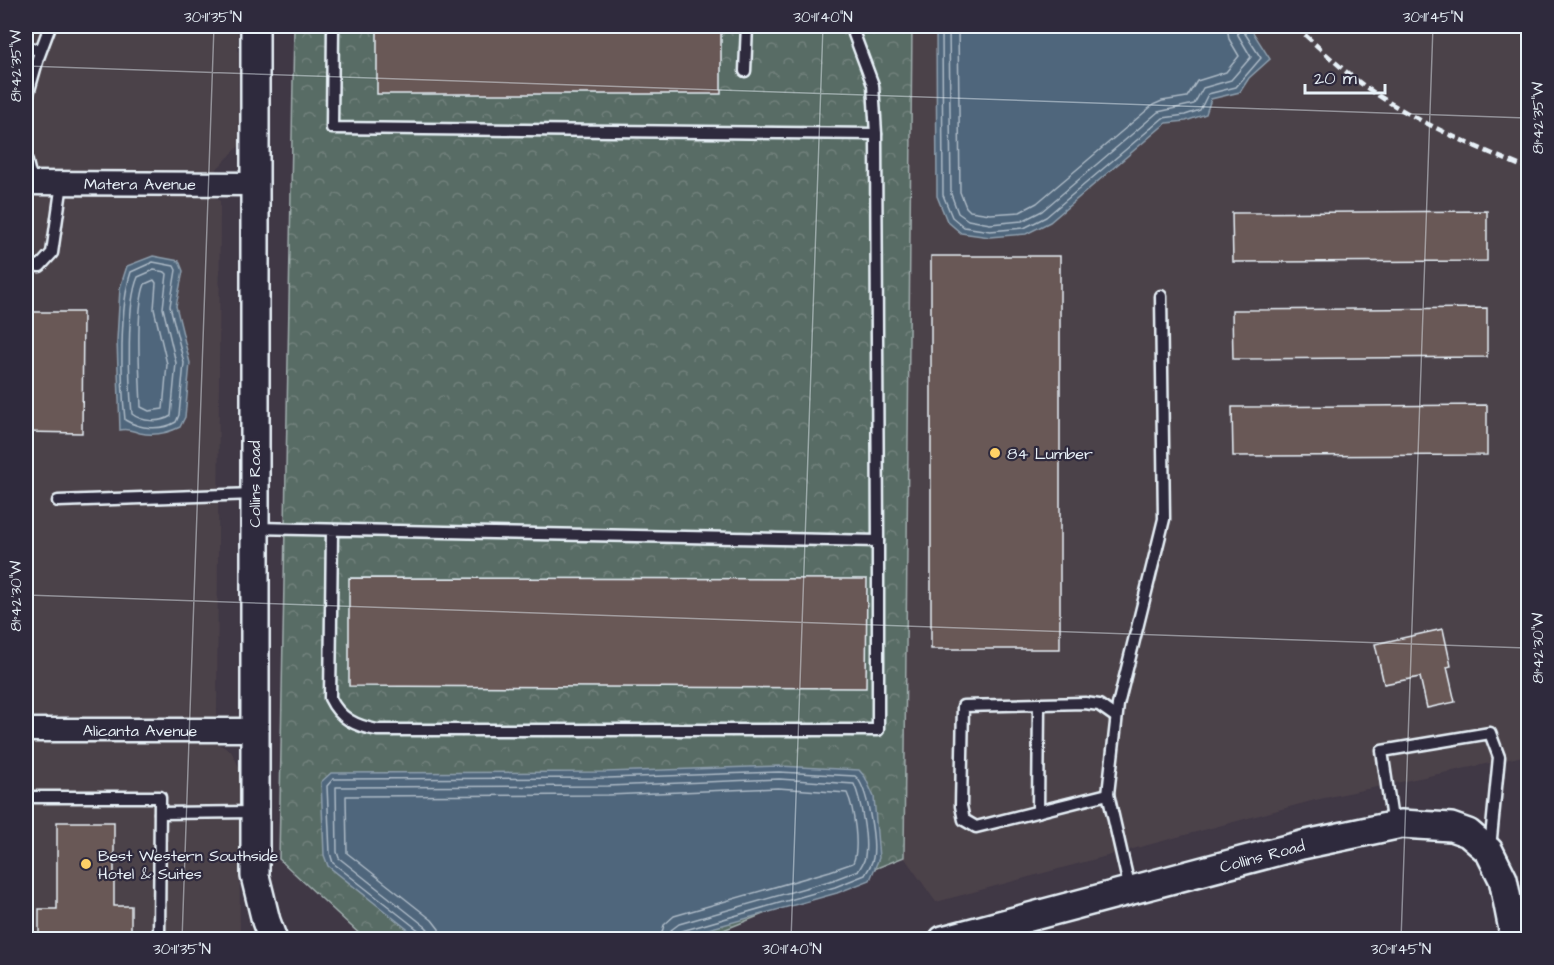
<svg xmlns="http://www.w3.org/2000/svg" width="1554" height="965" font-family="'Architects Daughter',sans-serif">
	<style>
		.built { fill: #4c424a }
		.forest { fill: url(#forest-crowns); stroke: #a0aeae; stroke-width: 1.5 }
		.water { fill: #50667b; stroke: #8d9ead; stroke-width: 1.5 }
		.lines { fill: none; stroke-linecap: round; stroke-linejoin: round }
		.shore { stroke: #abb9c6; stroke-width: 1.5 }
		.building { fill: #695857; stroke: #e8f1f8; stroke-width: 1.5 }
		.service-casing { stroke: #e8f1f8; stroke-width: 15 }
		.minor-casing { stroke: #e8f1f8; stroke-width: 27 }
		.tertiary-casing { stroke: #e8f1f8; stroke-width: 32 }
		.service { stroke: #2f2a3d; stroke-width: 10 }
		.minor { stroke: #2f2a3d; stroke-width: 22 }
		.tertiary { stroke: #2f2a3d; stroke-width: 27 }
		.rail { stroke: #e8f1f8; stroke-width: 4.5; stroke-dasharray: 9 4.5; stroke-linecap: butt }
		.ticks { fill: none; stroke: #e8f1f8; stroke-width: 1.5; stroke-opacity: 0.45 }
		.poi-dot { fill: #ffd166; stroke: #2f2a3d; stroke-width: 2 }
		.labels { text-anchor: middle; stroke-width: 4.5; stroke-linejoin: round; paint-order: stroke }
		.street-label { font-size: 16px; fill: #e8f1f8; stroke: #2f2a3d }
		.poi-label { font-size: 16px; fill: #e8f1f8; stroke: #2f2a3d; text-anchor: start }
		.neatline { fill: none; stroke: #e8f1f8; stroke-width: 2 }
		.ticks-label { font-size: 15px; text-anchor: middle; fill: #e8f1f8 }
	</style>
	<defs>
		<pattern id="forest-crowns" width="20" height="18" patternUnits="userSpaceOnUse" patternTransform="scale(1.5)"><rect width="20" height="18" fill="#596c65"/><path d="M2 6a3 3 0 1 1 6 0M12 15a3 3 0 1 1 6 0" fill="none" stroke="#71817c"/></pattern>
	</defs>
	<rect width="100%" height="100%" fill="#403845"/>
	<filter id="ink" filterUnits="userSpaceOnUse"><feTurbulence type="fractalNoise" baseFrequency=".0167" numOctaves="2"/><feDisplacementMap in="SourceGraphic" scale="12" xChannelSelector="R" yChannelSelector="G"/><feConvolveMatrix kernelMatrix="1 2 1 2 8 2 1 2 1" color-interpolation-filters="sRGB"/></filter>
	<g filter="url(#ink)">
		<!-- built -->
		<g class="built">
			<path d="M26,26H238L239,146L210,176L26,173Z"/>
			<path d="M912,26H936L937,196L1050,222L1167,123L1186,121L1206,114L1211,99L1240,92L1249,78L1270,59L1249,26H1528V755L1315,800L936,902L904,857Z"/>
			<path d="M211,195L220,201L217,717L26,716V197Z"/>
			<path d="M26,740H211L231,751L239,767L240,939H26Z"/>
		</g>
		<!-- forest -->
		<path class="forest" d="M294,26H912L904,857L699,940L365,939L279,859Z"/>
		<!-- water -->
		<g class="water">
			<path d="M936,26H1249L1270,59L1249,78L1240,92L1211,99L1206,114L1186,121L1166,123L1050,222L1026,234L990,237L961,233L947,221L937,196Z"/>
			<path d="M153,256L179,261L183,271L176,306L190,363L185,417L180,427C168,433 154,436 140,433C132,431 128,428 120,430L117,340L120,288L127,266Z"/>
			<path d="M779,766L859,770L865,777L874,797L879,858L870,880L837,893L673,939L421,940L328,866L324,855L321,782L331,773L607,772Z"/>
		</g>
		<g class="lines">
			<!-- shore -->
			<g class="shore">
				<path d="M942,26L943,195L952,217L964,227L990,231L1024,228L1046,217L1163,118L1185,115L1200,110L1208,94L1236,87L1261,58L1244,32L1243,26"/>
				<path d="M949,26L951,194L958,213L968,220L990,224L1022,221L1042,211L1158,112L1194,104L1203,88L1231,80L1251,57L1238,35L1236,26"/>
				<path d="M958,26L960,192L966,207L970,211L990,214L1020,212L1037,203L1153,105L1162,101L1187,97L1197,81L1226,72L1239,56L1229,39L1227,26"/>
				<path d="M153,262L174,266L176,270L170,306L184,363L179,415L176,422C161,431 140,429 125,420C121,382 119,308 131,272Z"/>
				<path d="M154,270L165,272L167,274L163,308L176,363L171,416C160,423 142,422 132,414C129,383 126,304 138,277Z"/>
				<path d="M154,280L156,283L154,309L167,364L163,409L149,411L141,407C140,379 135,308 145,284Z"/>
				<path d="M424,940L421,932L333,863L330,853L327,786L333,779L608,778L779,772L855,776C868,786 876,842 873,858C872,864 868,870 865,875L835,887L682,931L678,934L677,940"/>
				<path d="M431,940V933L426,927L339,858L337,852L336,787L608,786L779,779L854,784C861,800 868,839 865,856C865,861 861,866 859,870L833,880L679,924L671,930L669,940"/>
				<path d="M440,940L439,929L432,920L347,853L346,796L608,795L778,788L847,793C854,808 860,848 853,863L830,871L674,916L664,925L660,940"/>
			</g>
		</g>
		<!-- building -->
		<g class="building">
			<rect x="377" y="26" width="344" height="68"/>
			<path d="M1487,211V261L1233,262L1232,213Z"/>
			<rect x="931" y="256" width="129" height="393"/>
			<path d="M1487,308V357L1233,359L1232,310Z"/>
			<path d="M26,312H83L82,433L26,432Z"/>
			<path d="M1487,405V455L1233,456L1232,407Z"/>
			<path d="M349,578L867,579L866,688L349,686Z"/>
			<path d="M1443,629L1451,666L1447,667L1455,702L1427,708L1420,677L1384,684L1375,644Z"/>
			<path d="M57,822H114V906H131V940H39V909H57Z"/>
		</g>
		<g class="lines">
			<!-- service casing -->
			<g class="service-casing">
				<g id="service">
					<path d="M333,26L332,128L876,134L873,85L851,26"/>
					<path d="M26,47L40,50"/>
					<path d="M745,71L747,26"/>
					<path d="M26,101L38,58L50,26"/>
					<path d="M876,134L878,541"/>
					<path d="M26,158L32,183"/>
					<path d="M26,265L40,266L52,253L62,183"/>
					<path d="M58,501L254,494"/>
					<path d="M255,528L878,541V730H377C356,726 340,719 330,698L332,531"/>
					<path d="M1108,794L976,827L964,820L961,806L963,706L1085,703L1099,705L1116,717"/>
					<path d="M26,797H160L159,940"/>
					<path d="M1038,812L1039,704"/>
					<path d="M160,813L255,812"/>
					<path d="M1393,826L1382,751L1490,733L1499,757L1490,848"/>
					<path d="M1130,890L1108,794L1118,705L1164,519L1161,296"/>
				</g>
			</g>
			<!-- minor casing -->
			<g class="minor-casing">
				<g id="minor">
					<path id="s1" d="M26,183L255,184"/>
					<path id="s2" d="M26,730H254"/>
				</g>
			</g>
			<!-- tertiary casing -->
			<g class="tertiary-casing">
				<g id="tertiary">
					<path d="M255,26V876L266,921L273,940"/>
					<path id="s3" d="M943,940L1302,845L1401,824L1451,827L1468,833L1489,851L1503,879L1515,940"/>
				</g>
			</g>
			<!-- service -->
			<use href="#service" class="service"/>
			<!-- minor -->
			<use href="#minor" class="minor"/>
			<!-- tertiary -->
			<use href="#tertiary" class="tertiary"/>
			<!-- rail -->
			<path class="rail" d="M1295,26C1321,49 1347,75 1376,94C1423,125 1476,147 1528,169"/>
		</g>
	</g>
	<!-- ticks -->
	<path class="ticks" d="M26,66L1528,118M26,595L1528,648M182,940L214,26M791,940L823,26M1401,940L1433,26"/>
	<!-- markers -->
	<g class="poi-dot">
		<circle cx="995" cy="453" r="6"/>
		<circle cx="86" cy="864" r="6"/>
	</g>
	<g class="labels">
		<!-- street labels -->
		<g class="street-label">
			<text dy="6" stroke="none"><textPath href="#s1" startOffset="114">Matera Avenue</textPath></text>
			<text transform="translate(254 484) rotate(-90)" y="6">Collins Road</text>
			<text dy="6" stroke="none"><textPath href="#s2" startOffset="114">Alicanta Avenue</textPath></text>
			<text dy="6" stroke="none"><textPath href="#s3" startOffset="330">Collins Road</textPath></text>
		</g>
		<!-- poi labels -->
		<g class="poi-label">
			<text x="1007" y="459">84 Lumber</text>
			<text x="98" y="861">Best Western Southside<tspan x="98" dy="18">Hotel &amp; Suites</tspan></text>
		</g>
	</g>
	<!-- margin -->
	<rect width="1554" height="965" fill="none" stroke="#2f2a3d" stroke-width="66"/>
	<!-- scale -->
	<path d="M1305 84v9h80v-9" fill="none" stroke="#e8f1f8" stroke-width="3"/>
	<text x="1314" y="84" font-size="18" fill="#e8f1f8" stroke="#2f2a3d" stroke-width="4.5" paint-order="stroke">20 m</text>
	<rect x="33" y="33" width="1488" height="899" class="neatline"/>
	<g class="ticks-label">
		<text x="213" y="22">30°11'35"N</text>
		<text x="823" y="22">30°11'40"N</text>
		<text x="1433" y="22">30°11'45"N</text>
		<text transform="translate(16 66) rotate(-90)" y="5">81°42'35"W</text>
		<text transform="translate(1538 118) rotate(-90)" y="5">81°42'35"W</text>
		<text transform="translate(16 596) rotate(-90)" y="5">81°42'30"W</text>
		<text transform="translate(1538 648) rotate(-90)" y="5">81°42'30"W</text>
		<text x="182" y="954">30°11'35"N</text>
		<text x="792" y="954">30°11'40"N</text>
		<text x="1401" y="954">30°11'45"N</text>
	</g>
</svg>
